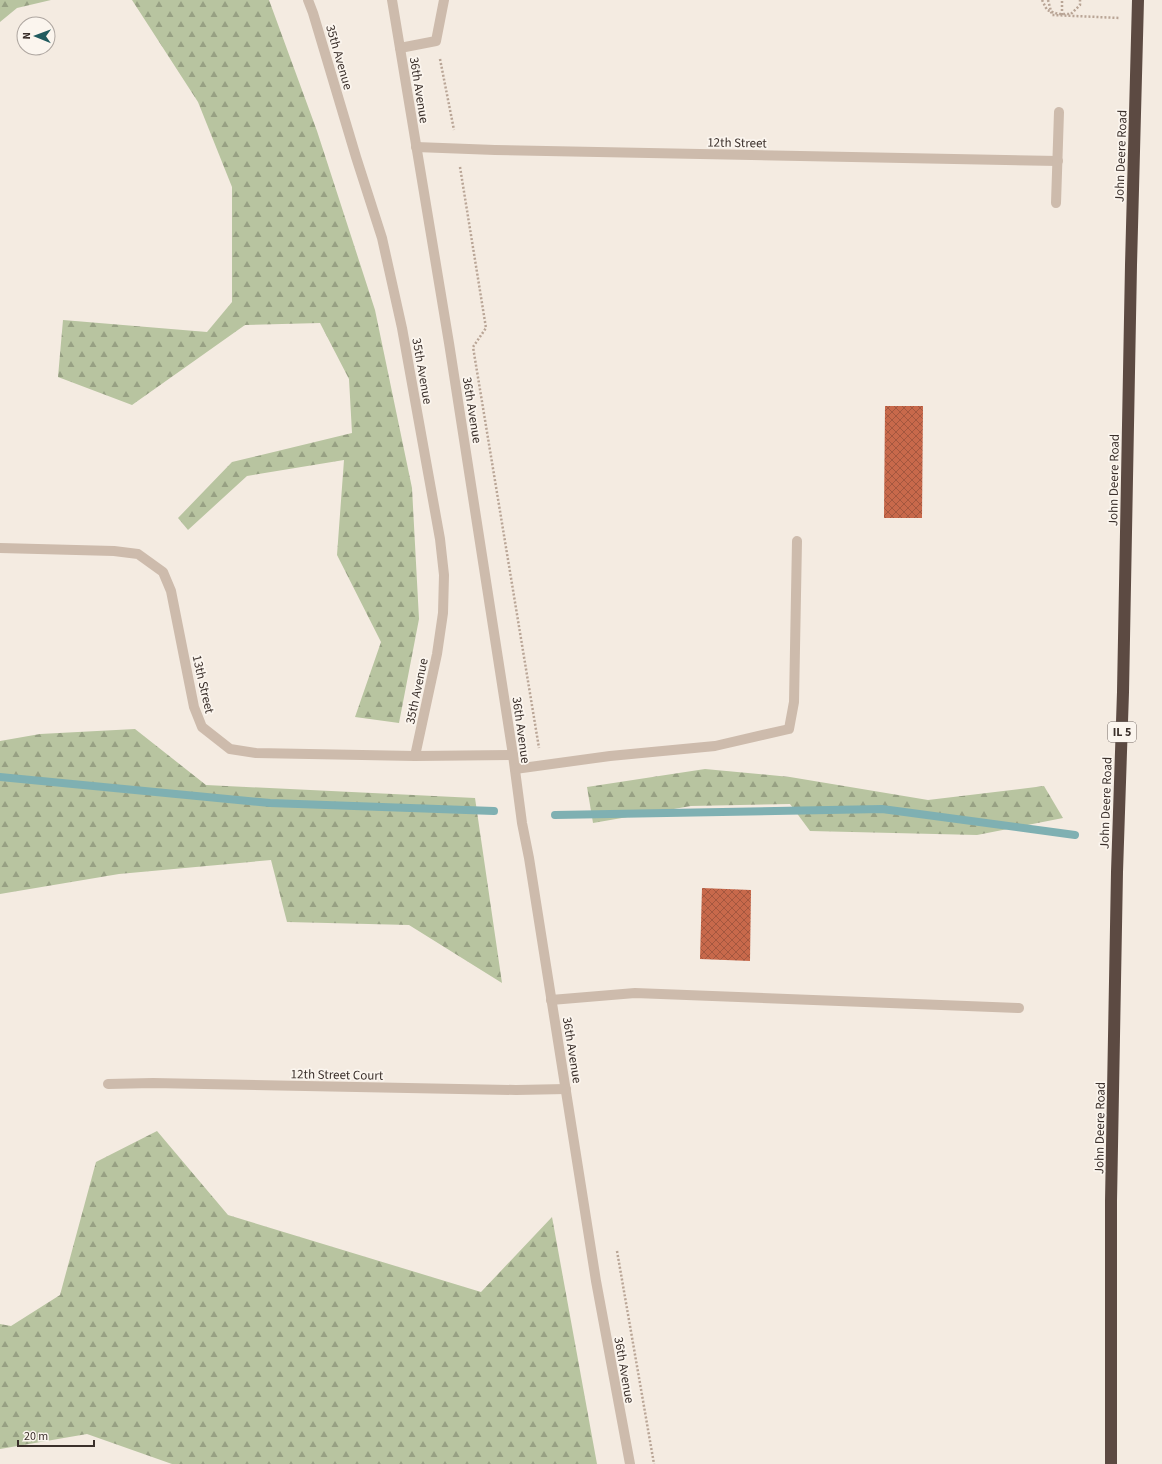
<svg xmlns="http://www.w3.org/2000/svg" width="1162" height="1464" font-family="'Source Sans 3',sans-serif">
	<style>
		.forest { fill: url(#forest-firs) }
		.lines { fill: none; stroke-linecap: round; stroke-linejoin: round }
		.stream { stroke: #7fb0b2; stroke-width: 8 }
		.building { fill: url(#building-cross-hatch) }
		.path { stroke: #b9a596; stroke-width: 2.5; stroke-dasharray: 2 2; stroke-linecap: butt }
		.minor { stroke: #cdbbac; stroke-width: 10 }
		.highway { stroke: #5c4a42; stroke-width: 12 }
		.labels { text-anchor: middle; stroke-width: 3.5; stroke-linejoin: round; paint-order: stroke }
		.shield { fill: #fbf5ee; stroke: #756b66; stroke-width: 1 }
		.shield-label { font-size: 12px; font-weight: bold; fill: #3b302b }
		.street-label { font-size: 13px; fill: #3b302b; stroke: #fbf5ee }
	</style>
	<defs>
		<pattern id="forest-firs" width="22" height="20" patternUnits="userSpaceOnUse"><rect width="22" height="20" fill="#b8c4a0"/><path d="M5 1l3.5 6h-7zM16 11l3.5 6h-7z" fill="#97a083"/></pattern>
		<pattern id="building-cross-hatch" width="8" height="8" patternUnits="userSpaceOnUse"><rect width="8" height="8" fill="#c8694b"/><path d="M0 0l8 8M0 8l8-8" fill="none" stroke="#a4573f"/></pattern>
	</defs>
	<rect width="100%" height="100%" fill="#f4ebe1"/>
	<!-- forest -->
	<g class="forest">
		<path d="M0,0H51L17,8L0,22Z"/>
		<path d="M132,0H269L317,131L375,310L412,488L419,619L399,723L355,717L381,642L337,555L344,460L247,476L188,530L178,518L232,462L352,433L349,379L320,323L245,325L132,405L58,377L63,320L207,332L232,302V187L198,102Z"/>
		<path d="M135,729L206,785L475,798L502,983L409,925L287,922L271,860L119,874L0,894V741L40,734Z"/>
		<path d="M705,769L790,777L928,800L1044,786L1063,818L977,835L810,831L790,804L691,806L593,823L587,787Z"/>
		<path d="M157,1131L228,1215L481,1292L552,1217L597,1464H172L87,1434L0,1449V1324L11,1326L60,1295L96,1162Z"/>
	</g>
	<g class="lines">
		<!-- stream -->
		<g class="stream">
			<path d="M0,777L270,803L494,811"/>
			<path d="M555,815L882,809L1075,835"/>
		</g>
	</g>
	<!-- building -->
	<g class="building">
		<path d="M885,406H923L922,518H884Z"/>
		<path d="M702,888L751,890L750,961L700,959Z"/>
	</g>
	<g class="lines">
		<!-- path -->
		<g class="path">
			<path d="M1042,0L1047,10L1058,14H1071L1080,5V0"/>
			<path d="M1048,0L1052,15L1120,18"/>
			<path d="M1062,15V0"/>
			<path d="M440,59L454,130"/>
			<path d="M460,167L486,328L473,347L539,748"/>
			<path d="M617,1251L654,1464"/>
		</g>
		<!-- minor -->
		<g class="minor">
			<path d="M308,0L313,13L356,157L382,238L402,328L440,539L444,575L443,613L437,654L415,756"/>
			<path d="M392,0L449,343L513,755L522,823L529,858L596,1281L630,1464"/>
			<path d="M400,48L436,41L444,0"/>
			<path d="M416,147L495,150L1058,161"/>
			<path d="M1056,203L1059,112"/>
			<path d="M0,548L114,551L138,554L163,572L171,591L194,707L202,727L230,749L256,753L415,756L513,755"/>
			<path d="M515,769L610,756L715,746L789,729L794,702L797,541"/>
			<path d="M551,1000L635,993L1019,1008"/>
			<path d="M108,1084L153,1083L516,1090L566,1089"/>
		</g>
		<!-- highway -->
		<path class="highway" d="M1111,1464V1201L1117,872L1123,692L1131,265L1138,0"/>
	</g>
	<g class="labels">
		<!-- shield labels -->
		<rect class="shield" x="1108" y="722" width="28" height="20" rx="3"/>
		<g class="shield-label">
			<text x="1122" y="736">IL 5</text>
		</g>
		<!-- street labels -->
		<g class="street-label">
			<text transform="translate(340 57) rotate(74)" y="5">35th Avenue</text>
			<text transform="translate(420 90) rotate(81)" y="5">36th Avenue</text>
			<text transform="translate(737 142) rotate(1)" y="5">12th Street</text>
			<text transform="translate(1120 156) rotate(-88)" y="5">John Deere Road</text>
			<text transform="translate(423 371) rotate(80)" y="5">35th Avenue</text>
			<text transform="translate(473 410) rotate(81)" y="5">36th Avenue</text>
			<text transform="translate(1113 480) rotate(-89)" y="5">John Deere Road</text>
			<text transform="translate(204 684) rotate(77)" y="5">13th Street</text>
			<text transform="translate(416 691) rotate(-78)" y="5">35th Avenue</text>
			<text transform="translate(522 730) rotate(82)" y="5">36th Avenue</text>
			<text transform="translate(1105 803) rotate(-88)" y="5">John Deere Road</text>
			<text transform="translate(573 1050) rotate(81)" y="5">36th Avenue</text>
			<text transform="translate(337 1074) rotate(1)" y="5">12th Street Court</text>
			<text transform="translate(1099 1128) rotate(-89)" y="5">John Deere Road</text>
			<text transform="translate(625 1370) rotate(80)" y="5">36th Avenue</text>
		</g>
	</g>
	<!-- north arrow -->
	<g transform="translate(36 36) rotate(271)"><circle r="19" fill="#fbf5ee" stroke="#aea6a0"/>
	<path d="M0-3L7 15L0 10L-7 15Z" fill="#1f5a5e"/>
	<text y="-6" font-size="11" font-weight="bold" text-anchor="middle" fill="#3b302b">N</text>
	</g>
	<!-- scale -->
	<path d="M18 1440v6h76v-6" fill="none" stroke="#3b302b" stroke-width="2"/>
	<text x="24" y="1440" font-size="12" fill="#3b302b" stroke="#fbf5ee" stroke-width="3" paint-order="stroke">20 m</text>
</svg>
